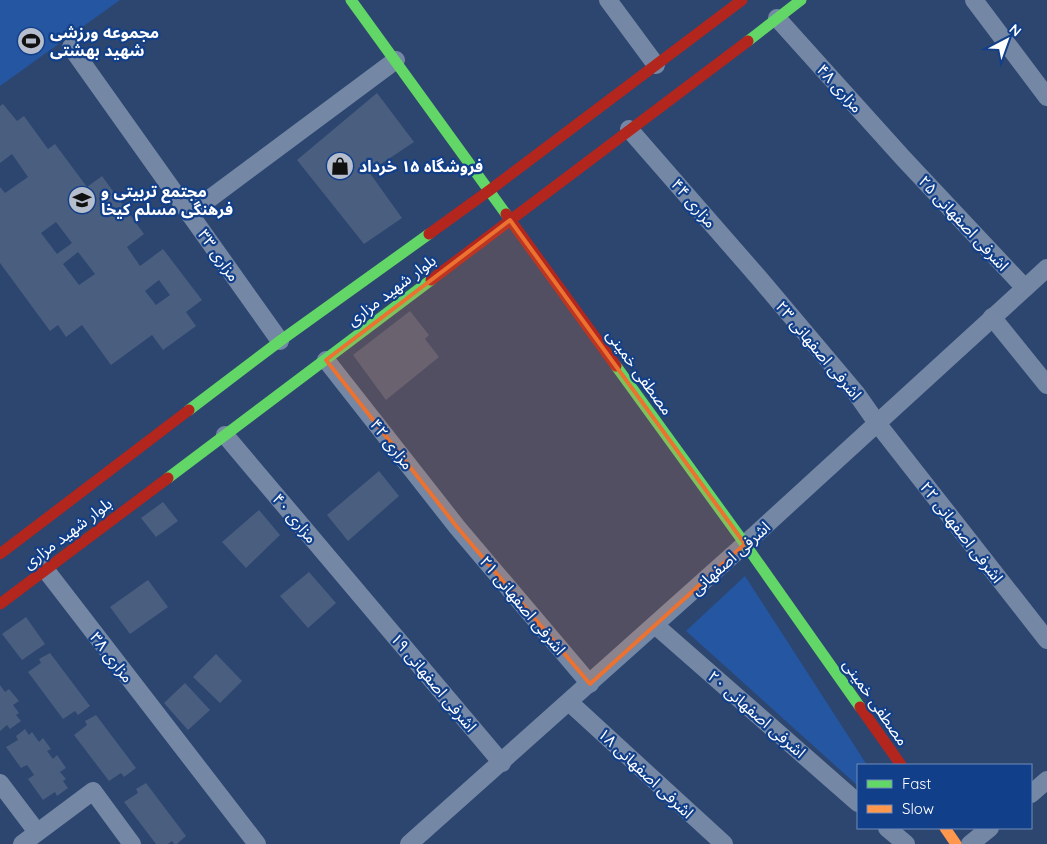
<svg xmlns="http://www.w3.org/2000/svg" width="1047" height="844" font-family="Quicksand,'Noto Sans Arabic',sans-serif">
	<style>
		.green { fill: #2456a1 }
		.building { fill: #4a5e7f; fill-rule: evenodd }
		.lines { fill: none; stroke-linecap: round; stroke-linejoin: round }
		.street { stroke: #7487a4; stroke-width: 18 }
		.fast { stroke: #63d668; stroke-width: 11 }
		.slow { stroke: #ff974d; stroke-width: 11 }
		.jam { stroke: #b3261e; stroke-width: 11 }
		.marked { fill: #eb7230; fill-opacity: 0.2; stroke: #eb7230; stroke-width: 4; stroke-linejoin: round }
		.labels { text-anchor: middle; stroke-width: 4.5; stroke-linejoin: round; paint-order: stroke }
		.poi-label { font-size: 16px; font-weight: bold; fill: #fff; stroke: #123f8a; text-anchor: start }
		.street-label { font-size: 16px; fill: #fff; stroke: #123f8a }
	</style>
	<rect width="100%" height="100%" fill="#2d466f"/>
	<!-- green -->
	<g class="green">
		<path d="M0,0H120L0,86Z"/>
		<path d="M745,576L867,765H858V786L686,631Z"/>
	</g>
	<!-- building -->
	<g class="building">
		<path d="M377,93L414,142L369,172L402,218L364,244L297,160Z"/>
		<path d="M3,104L17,121L24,116L48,149L55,144L87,187L102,176L144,234L127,247L140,266L163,249L202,300L186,312L196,326L163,350L152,335L111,365L82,325L66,337L58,325L50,331L0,263V187L5,193L28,177L12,154L0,163V106ZM56,222L72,243L57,254L41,233ZM78,252L95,274L79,285L63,264ZM159,280L170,295L156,305L145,291Z"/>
		<path d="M410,311L429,335L425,339L439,357L386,400L353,355Z"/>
		<path d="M379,471L399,496L348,541L327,515Z"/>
		<path d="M163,502L178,521L156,537L141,518Z"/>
		<path d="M259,510L280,535L246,568L222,542Z"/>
		<path d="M309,572L336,603L308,628L280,596Z"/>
		<path d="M148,580L168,607L130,634L110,607Z"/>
		<path d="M26,617L45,644L22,660L2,634Z"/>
		<path d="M50,653L90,706L78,715L75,711L63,719L28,672L41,663L39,659Z"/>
		<path d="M216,654L242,681L220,703L193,677Z"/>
		<path d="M185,683L210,710L188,730L164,703Z"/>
		<path d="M0,685L5,692L9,689L19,701L13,705L19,713L16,715L21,721L10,729L7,725L0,731Z"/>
		<path d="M96,715L136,768L124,777L121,773L109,781L74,735L87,725L85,721Z"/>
		<path d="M25,729L29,735L32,732L39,742L43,738L51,749L47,751L53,759L57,755L66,768L60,772L66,779L63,781L68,788L57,796L55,792L43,800L28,779L34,775L30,769L27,765L21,768L6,747L18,740L16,736Z"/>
		<path d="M146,783L186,836L177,844H174L172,841L168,844H156L124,802L138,793L136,789Z"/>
	</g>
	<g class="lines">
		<!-- street -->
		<g class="street">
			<path d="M608,0L656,65"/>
			<path d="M974,0L1047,97"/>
			<path d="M777,18L903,158L1025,288"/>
			<path d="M71,47L280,341"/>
			<path d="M629,129L759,278L856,393L877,423L1047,640"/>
			<path d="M189,214L396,60"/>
			<path d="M992,317L1047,385"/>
			<path d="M326,360L457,527L590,684"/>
			<path d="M225,435L502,763"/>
			<path d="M45,569L257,844"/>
			<path d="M655,625L858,803"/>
			<path d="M569,702L724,844"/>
			<path d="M0,783L37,832"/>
			<path d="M1031,794L1047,780"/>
			<path d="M887,828L906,844"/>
			<path d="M22,844L93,791L132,844"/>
			<path d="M409,844L745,544L1047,268"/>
			<path d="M970,844L990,828"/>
		</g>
		<!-- fast -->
		<g class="fast">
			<path d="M351,0L506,214"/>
			<path d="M748,41L801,0"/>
			<path d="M616,366L745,544L860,707"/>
			<path d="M189,410L280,341L429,234"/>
			<path d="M168,478L431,280"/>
		</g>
		<!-- slow -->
		<path class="slow" d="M945,828L956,844"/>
		<!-- jam -->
		<g class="jam">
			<path d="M506,214L616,366"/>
			<path d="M429,234L490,190L742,0"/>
			<path d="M431,280L748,41"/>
			<path d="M0,554L189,410"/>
			<path d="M0,604L168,478"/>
			<path d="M860,707L901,765"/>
		</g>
	</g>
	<!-- marked area -->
	<path class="marked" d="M510,220L745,544L590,684L457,527L326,360Z"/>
	<!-- icons -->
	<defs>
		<g id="stadium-disc" transform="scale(1.4375)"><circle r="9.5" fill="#b6becd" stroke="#123f8a"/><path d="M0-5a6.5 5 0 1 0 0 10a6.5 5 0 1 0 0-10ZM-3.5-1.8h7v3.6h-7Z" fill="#111"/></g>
		<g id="shop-disc" transform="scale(1.4375)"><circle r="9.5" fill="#b6becd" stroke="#123f8a"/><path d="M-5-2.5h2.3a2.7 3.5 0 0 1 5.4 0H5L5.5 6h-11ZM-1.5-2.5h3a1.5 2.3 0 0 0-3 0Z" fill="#111"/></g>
		<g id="school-disc" transform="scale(1.4375)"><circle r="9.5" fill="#b6becd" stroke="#123f8a"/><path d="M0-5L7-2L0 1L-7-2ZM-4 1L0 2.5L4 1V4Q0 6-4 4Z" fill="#111"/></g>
	</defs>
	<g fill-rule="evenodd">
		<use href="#stadium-disc" x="31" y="41"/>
		<use href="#shop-disc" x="340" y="166"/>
		<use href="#school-disc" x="82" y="200"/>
	</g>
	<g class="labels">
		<!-- poi labels -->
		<g class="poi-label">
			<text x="50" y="38">مجموعه ورزشی<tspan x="50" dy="18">شهید بهشتی</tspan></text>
			<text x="359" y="172">فروشگاه ۱۵ خرداد</text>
			<text x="101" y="197">مجتمع تربیتی و<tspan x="101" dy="18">فرهنگی مسلم کیخا</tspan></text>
		</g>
		<!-- street labels -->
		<g class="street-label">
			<text transform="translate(840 88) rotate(48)" y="6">مزاری ۴۸</text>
			<text transform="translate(694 203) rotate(49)" y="6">مزاری ۴۴</text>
			<text transform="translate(964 223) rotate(47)" y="6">اشرفی اصفهانی ۲۵</text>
			<text transform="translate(219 255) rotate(55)" y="6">مزاری ۳۳</text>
			<text transform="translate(391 290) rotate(-37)" y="6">بلوار شهید مزاری</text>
			<text transform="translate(819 350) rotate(50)" y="6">اشرفی اصفهانی ۲۳</text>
			<text transform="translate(640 372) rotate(54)" y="6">مصطفی خمینی</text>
			<text transform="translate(392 444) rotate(52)" y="6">مزاری ۴۲</text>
			<text transform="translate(295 518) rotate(50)" y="6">مزاری ۴۰</text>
			<text transform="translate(962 532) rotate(52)" y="6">اشرفی اصفهانی ۲۲</text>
			<text transform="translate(67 533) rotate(-37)" y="6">بلوار شهید مزاری</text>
			<text transform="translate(730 558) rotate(-42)" y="6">اشرفی اصفهانی</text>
			<text transform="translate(523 605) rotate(50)" y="6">اشرفی اصفهانی ۲۱</text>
			<text transform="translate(112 657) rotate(52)" y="6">مزاری ۳۸</text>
			<text transform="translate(434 682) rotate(50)" y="6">اشرفی اصفهانی ۱۹</text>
			<text transform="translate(876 702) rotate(55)" y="6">مصطفی خمینی</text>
			<text transform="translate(757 714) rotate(41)" y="6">اشرفی اصفهانی ۲۰</text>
			<text transform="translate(646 773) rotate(43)" y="6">اشرفی اصفهانی ۱۸</text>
		</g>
	</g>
	<!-- legend -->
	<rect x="857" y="764" width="175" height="65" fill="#123f8a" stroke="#718cb9"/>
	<rect x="867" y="780" width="25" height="8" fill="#63d668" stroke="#718cb9"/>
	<text x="902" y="789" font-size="15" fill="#ffffff">Fast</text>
	<rect x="867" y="805" width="25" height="8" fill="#ff974d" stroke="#718cb9"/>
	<text x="902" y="814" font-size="15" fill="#ffffff">Slow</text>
	<!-- north arrow -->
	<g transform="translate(1007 40) rotate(41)" stroke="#123f8a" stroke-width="4" paint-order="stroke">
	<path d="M0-4L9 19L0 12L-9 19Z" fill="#ffffff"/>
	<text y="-8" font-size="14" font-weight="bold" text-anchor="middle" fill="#ffffff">N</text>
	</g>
</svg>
